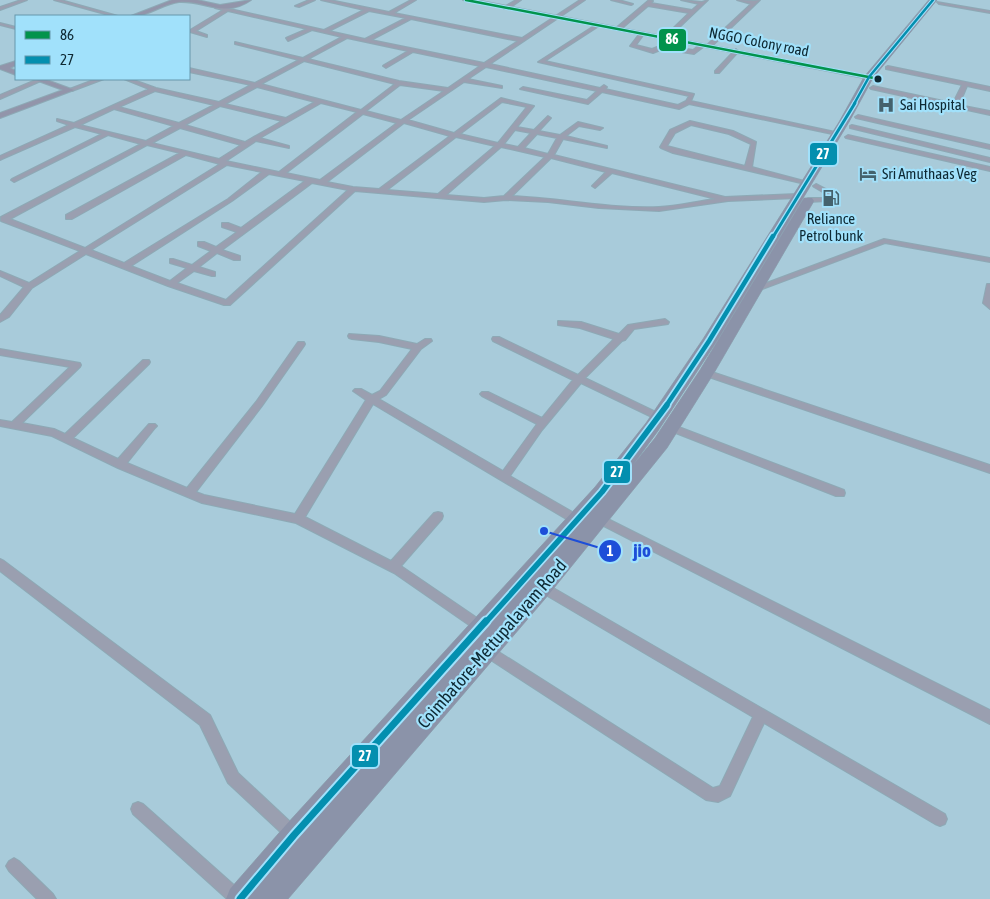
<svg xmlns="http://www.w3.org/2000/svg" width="990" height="899" font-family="'Asap Condensed',sans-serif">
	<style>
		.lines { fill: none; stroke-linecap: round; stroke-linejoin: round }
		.street-casing { stroke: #8da9b5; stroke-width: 2 }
		.secondary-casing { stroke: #8da9b5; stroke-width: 2 }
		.highway-casing { stroke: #8da9b5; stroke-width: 1 }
		.street { fill: #9a9fb0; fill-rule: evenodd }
		.secondary { fill: #9295aa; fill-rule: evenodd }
		.highway { fill: #8b93a9; fill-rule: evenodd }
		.bus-1-casing { stroke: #a1e1fb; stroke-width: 4.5 }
		.bus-2-far4-casing { stroke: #a1e1fb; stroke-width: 4.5 }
		.bus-2-far3-casing { stroke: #a1e1fb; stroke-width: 5.5 }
		.bus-2-far2-casing { stroke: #a1e1fb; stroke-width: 8 }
		.bus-2-far1-casing { stroke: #a1e1fb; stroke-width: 9 }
		.bus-2-casing { stroke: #a1e1fb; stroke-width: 11 }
		.bus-1 { stroke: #02934c; stroke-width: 2.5 }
		.bus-2-far4 { stroke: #038faf; stroke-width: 2.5 }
		.bus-2-far3 { stroke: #038faf; stroke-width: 3 }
		.bus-2-far2 { stroke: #038faf; stroke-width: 4.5 }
		.bus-2-far1 { stroke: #038faf; stroke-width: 5.5 }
		.bus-2 { stroke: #038faf; stroke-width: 7 }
		.bus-dot { fill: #0e2933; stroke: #a1e1fb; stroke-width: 2 }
		.labels { text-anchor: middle; stroke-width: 4.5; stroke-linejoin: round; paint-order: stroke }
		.far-street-label { font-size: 15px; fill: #0e2933; stroke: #a1e1fb }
		.far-poi-label { font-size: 15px; fill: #0e2933; stroke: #a1e1fb; text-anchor: start }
		.street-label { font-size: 18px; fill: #0e2933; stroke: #a1e1fb }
		.leader { fill: none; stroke: #1d4ed8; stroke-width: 2 }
		.callout-dot { fill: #1d4ed8; stroke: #a1e1fb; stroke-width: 2 }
		.mark-label { font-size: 15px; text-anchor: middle; font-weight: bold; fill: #fff }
		.callout-label { font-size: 19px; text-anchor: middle; font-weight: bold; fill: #1d4ed8; stroke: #a1e1fb; stroke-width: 4.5; stroke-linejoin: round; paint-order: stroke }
		.line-badge { stroke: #a1e1fb; stroke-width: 2 }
		.badge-label { font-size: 14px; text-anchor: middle; font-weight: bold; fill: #fff }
	</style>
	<rect width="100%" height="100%" fill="#a8cbda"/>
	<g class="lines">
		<!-- street casing -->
		<g class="street-casing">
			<g id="street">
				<path d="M21,0H27L0,10V7Z"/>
				<path d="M54,0H61L118,16H112Z"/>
				<path d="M309,0H315L299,7L295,6Z"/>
				<path d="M321,0H330L389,12L411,0H416L394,13L522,38L580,0H585L490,64L600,88L604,85L607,87L605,89L678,105L686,101L689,96L538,62L597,24L599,26L545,61L694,94L691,101L840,133L837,135L689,104L679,109L602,92L588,104L520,89L523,87L587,100L597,91L486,67L468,79L502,86V88L464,82L408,120L454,133L501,98L534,106L517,127L534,130L548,116L551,118L539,131L560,135L578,122L603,128L600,130L579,126L566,136L607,146V148L563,139L554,155L725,197L797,194L800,196L797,198L728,201L659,211L599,208L548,202L506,200L484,202L355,191L230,305H224L168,286L86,254L32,288L9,317L0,322V315L24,287L0,276V271L29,283L80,251L1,221V217L141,144L108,135L14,182L11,180L12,179L102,134L75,127L2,159L0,160V156L69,125L57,121V119L74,123L149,89L124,79H131L156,88L219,102L251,85L189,72V68L255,83L299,60L235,44V42L303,58L342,37L312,30L288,41L286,38L307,29L228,11L196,31L207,35V37L190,32V30L223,10L215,8L217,6L324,30L364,10ZM369,11L406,18L365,39L329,31ZM411,19L518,41L484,63L371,40ZM347,38L408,51L384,65L383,66L386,68L413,52L480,66L448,88L399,81L308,59ZM304,61L395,84L361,110L261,84ZM400,85L444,91L401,120L366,111ZM257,87L315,102L286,118L225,104ZM155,91L214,105L179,123L119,107ZM502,102L527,107L498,143L460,134ZM321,103L357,112L279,172L226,161L256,141L289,148V146L260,138ZM220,106L282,121L245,142L185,125ZM114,109L174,126L146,141L80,125ZM363,114L397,123L320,180L286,173ZM404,123L450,136L379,189L353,187L327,182ZM180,128L241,145L219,159L152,143ZM515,130L531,133L518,147L504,144ZM537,134L557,138L548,154L524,148ZM456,137L495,146L438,194L387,190ZM147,145L180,153L66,215V219H72L186,155L220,164L85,248L10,219ZM501,147L545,157L504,196L484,198L446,195ZM551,158L606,172L592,186L595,188L612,173L716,199C697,201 678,206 659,207C611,209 560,198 512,196ZM227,165L262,172L228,199L124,263L91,250ZM269,174L305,181L241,228L228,223H222V227L237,232L216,247L204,242H198V246L211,251L192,265L173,259H170V263L187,268L170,281L131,266L232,201ZM312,183L348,190L226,300L177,283L194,271L212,276H215V272L199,267L217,253L234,260H240V256L222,250Z"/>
				<path d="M516,0H521L508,9H504V7Z"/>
				<path d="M611,0H619L633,4L631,5Z"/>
				<path d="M649,0L653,1L651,3L692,10L699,4L681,0L702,2L708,0L667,39L663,38L689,13L648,6L620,30H616V28Z"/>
				<path d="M737,0L754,1L760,0L711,47H707V45L751,4Z"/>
				<path d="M937,2L990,11V13L939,4Z"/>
				<path d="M0,23L16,27V29L0,25Z"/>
				<path d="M640,33L644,34L636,45L652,49L662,45L693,50L701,44L706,45L694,54L663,49L653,53L630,46Z"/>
				<path d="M736,49L738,52L719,73H715V71Z"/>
				<path d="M888,66L990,87V91L967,86L959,105L990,111V115L871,89L870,88L873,86L953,103L962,85L886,69V67Z"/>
				<path d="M38,79L43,80L0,99V95Z"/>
				<path d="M96,79H104L72,91L67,90Z"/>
				<path d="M858,115L990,145V149L856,118L855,117Z"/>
				<path d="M690,121L733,131L756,142L752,167L808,182L805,184L673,153L661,148L660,147L670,130ZM691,125L729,134L751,144L745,166L667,146L675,133Z"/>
				<path d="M852,125L990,158V162L850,128V126Z"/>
				<path d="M848,135L990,167V171L846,138L845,137Z"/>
				<path d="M816,184L833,193L827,201L808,202L805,200L808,198H823L826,194L814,187L813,186Z"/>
				<path d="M884,239L990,258V262L885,243L760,290H757L753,288Z"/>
				<path d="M987,284H990V309L983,303Z"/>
				<path d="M665,319L669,322L668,324L634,329L625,340L622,341L585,378L662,415L664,417L662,419H656L581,383L542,430L510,476L581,517L582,520L581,523L577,524L573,523L373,404L305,517L391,561L434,513L438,512L442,513L443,516L442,519L401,566L486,624L488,628L486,632L482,634L394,573L296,523L202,503L118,468L52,436L0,426V420L12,422L70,367L0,355V349L80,363L81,365L80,367L22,423L54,429L65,434L143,360H149L150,362L149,364L73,438L118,459L149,424H155L157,426L155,428L127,463L187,488L256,402L298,342H304L305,344L304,346L262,406L196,492L204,495L295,514L366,400L353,391L355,389H361L372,395L380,391L412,349L379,342L352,339L349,338L348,336L349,334L379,336L417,344L425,339H431L432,341L421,349L386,395L379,399L503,471L537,424L482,396L480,394L482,392H488L542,418L573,380L493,341L492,339L493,337H499L578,375L614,339L580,328L558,325V321L581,322L619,334L628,325Z"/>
				<path d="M706,370L990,465V473L703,375L701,373L703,371Z"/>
				<path d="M671,424L844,490L845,493L844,496H836L668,430L666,428Z"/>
				<path d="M600,515L990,710V724L596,522L595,519L596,516Z"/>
				<path d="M0,559L4,561L210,715L238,773L299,830L301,835L299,840L294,842L289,840L228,783L200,725L0,571Z"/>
				<path d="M543,582L945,814L947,819L945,824L940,826L935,824L764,723L730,796L718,802L706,800L483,655L481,651L483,647L487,645L491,647L713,788L720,786L753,717L539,591L537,587L539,583Z"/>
				<path d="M138,802L143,804L244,894L247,899H227L133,814L131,809L133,804Z"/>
				<path d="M14,858L19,861L53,894L56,899H37L9,871L6,866L9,861Z"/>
			</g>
		</g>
		<!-- secondary casing -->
		<g class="secondary-casing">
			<g id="secondary">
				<path d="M172,0H197L220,5L251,0C224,19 204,0 179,2C162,4 148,17 131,16Z"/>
				<path d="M463,0H476L873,77L869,79Z"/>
				<path d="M16,61V65L10,68L16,71V75L0,69V66Z"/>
				<path d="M33,79H44L74,90L0,118V113L63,90Z"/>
			</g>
		</g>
		<!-- highway casing -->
		<g class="highway-casing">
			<path id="highway" d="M929,0H937L873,78L849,122L717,341L658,431L633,465L655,438L700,370L802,201L804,198H812L814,201L714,373L667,448L550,593L288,899H226L230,889L285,826L595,487L646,423L703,339L839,122L864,77Z"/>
		</g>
		<!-- street -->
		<use href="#street" class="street"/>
		<!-- secondary -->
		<use href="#secondary" class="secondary"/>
		<!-- highway -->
		<use href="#highway" class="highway"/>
		<!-- bus-1 casing -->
		<g class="bus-1-casing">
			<path id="bus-1" d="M466,0L879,79"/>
		</g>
		<!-- bus-2-far4 casing -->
		<g class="bus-2-far4-casing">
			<path id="bus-2-far4" d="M854,104L869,77L933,0"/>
		</g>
		<!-- bus-2-far3 casing -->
		<g class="bus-2-far3-casing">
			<path id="bus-2-far3" d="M773,237L855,103"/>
		</g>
		<!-- bus-2-far2 casing -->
		<g class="bus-2-far2-casing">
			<path id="bus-2-far2" d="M666,406L709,341L773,236"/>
		</g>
		<!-- bus-2-far1 casing -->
		<g class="bus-2-far1-casing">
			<path id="bus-2-far1" d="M485,623L602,492L667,405"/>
		</g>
		<!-- bus-2 casing -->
		<g class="bus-2-casing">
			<path id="bus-2" d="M240,899L294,835L486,621"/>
		</g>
		<!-- bus-1 -->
		<use href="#bus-1" class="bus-1"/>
		<!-- bus-2-far4 -->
		<use href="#bus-2-far4" class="bus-2-far4"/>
		<!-- bus-2-far3 -->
		<use href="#bus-2-far3" class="bus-2-far3"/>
		<!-- bus-2-far2 -->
		<use href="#bus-2-far2" class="bus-2-far2"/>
		<!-- bus-2-far1 -->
		<use href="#bus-2-far1" class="bus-2-far1"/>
		<!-- bus-2 -->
		<use href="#bus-2" class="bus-2"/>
	</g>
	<!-- icons -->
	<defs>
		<g id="hospital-bare" transform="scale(1.35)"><path d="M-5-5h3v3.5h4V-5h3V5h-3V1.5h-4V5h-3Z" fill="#44626d" stroke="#a1e1fb" stroke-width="2.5" paint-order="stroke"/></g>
		<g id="hotel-bare" transform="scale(1.35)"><path d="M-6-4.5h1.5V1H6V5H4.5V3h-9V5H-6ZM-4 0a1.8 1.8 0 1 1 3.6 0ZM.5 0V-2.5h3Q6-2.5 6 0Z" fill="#44626d" stroke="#a1e1fb" stroke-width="2.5" paint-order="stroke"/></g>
		<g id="fuel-bare" transform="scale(1.35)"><path d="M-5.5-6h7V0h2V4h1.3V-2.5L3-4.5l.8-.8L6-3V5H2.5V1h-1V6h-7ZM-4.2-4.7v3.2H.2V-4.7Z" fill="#44626d" stroke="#a1e1fb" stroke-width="2.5" paint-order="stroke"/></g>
	</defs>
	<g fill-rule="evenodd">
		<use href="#hospital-bare" x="886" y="105"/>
		<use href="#hotel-bare" x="868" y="174"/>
		<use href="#fuel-bare" x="831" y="198"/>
	</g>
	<!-- markers -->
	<circle class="bus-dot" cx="878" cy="79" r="4.5"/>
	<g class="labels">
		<!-- far-street labels -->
		<g class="far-street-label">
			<text transform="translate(759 42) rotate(11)" y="5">NGGO Colony road</text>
		</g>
		<!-- far-poi labels -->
		<g class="far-poi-label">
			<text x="900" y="110">Sai Hospital</text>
			<text x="882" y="179">Sri Amuthaas Veg</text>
			<text x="831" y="224" text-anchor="middle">Reliance<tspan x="831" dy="17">Petrol bunk</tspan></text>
		</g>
		<!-- street labels -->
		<g class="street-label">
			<text transform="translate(492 644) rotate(-49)" y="6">Coimbatore-Mettupalayam Road</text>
		</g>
	</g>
	<!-- callouts -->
	<path class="leader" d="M544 531L610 551"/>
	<g class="callout-dot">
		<circle cx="544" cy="531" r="5"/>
		<circle cx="610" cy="551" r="12"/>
	</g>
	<g class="mark-label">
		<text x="610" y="556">1</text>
	</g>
	<g class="callout-label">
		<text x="642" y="557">jio</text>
	</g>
	<g class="line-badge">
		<rect x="658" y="28" width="29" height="24" rx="5" fill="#02934c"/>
		<rect x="809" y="142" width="29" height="24" rx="5" fill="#038faf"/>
		<rect x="603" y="460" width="28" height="24" rx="5" fill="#038faf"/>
		<rect x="351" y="744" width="28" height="24" rx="5" fill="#038faf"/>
	</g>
	<g class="badge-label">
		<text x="672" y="44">86</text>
		<text x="823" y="159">27</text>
		<text x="617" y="477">27</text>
		<text x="365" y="761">27</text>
	</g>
	<!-- legend -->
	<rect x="15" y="15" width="175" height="65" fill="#a1e1fb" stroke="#6697ab"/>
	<rect x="25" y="31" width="25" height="8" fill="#02934c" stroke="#6697ab"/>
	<text x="60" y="40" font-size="15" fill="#0e2933">86</text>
	<rect x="25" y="56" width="25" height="8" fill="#038faf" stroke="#6697ab"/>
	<text x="60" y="65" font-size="15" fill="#0e2933">27</text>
</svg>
